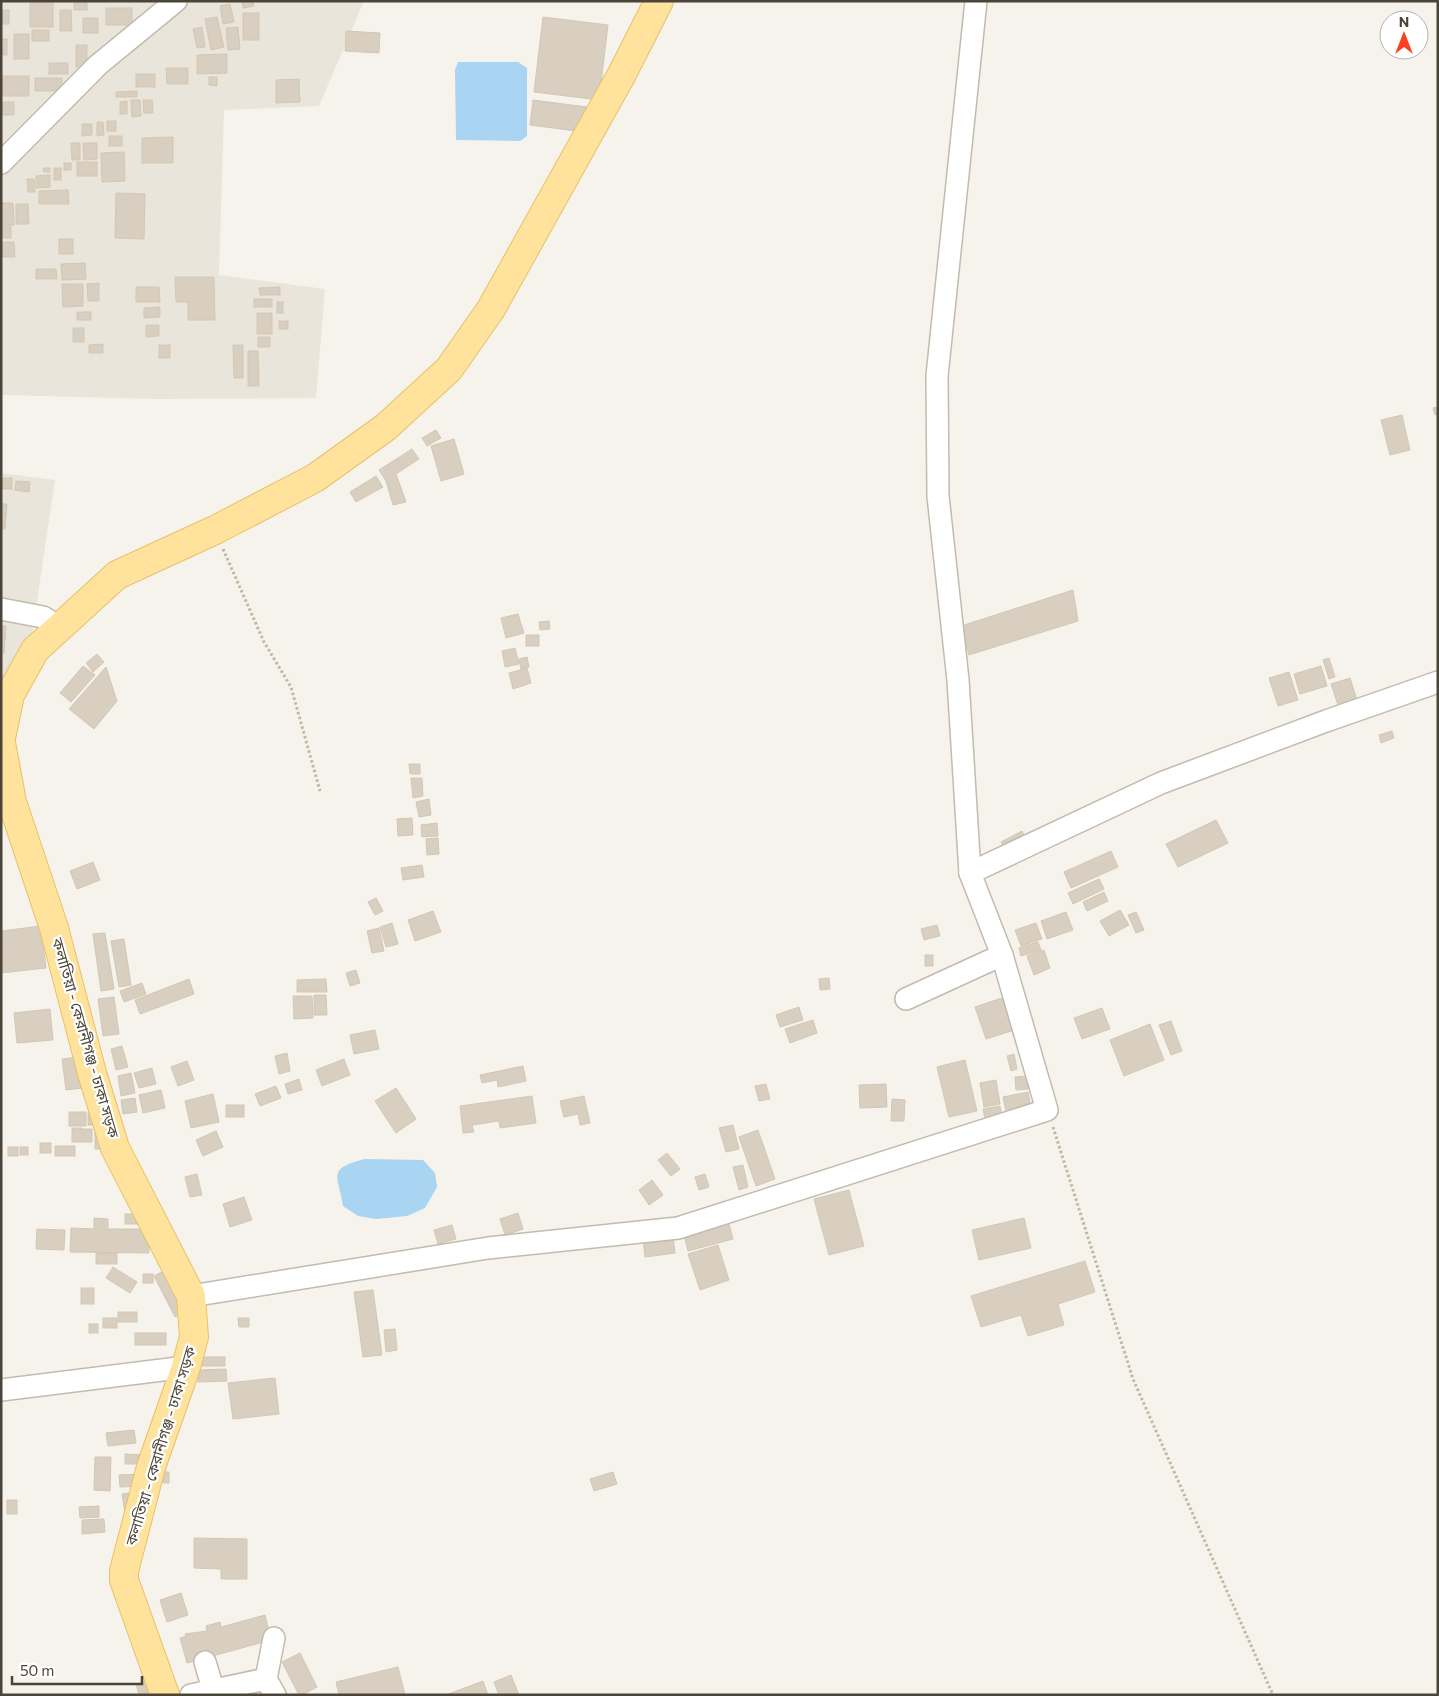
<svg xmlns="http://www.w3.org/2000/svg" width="1439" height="1696" font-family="Commissioner,'Noto Sans Bengali',sans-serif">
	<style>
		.residential { fill: #eae5da }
		.water { fill: #a9d4f2 }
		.building { fill: #d8cfc1; stroke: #d3c7b4 }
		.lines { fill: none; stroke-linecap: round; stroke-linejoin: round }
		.minor-casing { stroke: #c2bbae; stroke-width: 24 }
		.major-casing { stroke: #e6c16a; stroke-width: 30 }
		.path { stroke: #c4b79f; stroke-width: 3; stroke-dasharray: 2.5 2.5; stroke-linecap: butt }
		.minor { stroke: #fff; stroke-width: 21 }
		.major { stroke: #ffe39c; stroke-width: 28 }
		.labels { text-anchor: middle; stroke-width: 4.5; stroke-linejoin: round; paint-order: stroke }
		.street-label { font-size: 15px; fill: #4b4439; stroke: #fff }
	</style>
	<rect width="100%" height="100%" fill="#f6f3ec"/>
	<!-- residential -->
	<g class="residential">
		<path d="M1,1H364L319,106L224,110L219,275L325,289L316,398L158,399L1,395Z"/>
		<path d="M1,473L55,480L22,702L1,765Z"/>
	</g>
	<!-- water -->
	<g class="water">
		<path d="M458,62H518L527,68V136L520,141L456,140L455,70Z"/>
		<path d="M365,1159L423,1160L435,1173L437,1187L425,1208L407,1216L376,1219L358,1216L343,1206C339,1176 325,1169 365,1159Z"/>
	</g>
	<!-- building -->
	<g class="building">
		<rect x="30" y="1" width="23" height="26"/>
		<rect x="74" y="1" width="13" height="9"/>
		<path d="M242,1H253L254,6L243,8Z"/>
		<path d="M230,4L234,22L223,24L220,6Z"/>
		<rect x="106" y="8" width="26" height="17"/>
		<rect x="1" y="10" width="8" height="14"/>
		<path d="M60,10H71L72,31H60Z"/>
		<rect x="243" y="13" width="16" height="27"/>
		<path d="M217,17L224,47L211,50L205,19Z"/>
		<path d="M543,17L608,25L599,100L534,92Z"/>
		<rect x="83" y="18" width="15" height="15"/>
		<path d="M202,27L205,47L197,48L193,29Z"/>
		<path d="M238,27L240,49L228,50L226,28Z"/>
		<rect x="32" y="30" width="17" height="11"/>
		<path d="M346,31L380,33L379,53L345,51Z"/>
		<rect x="14" y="34" width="15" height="25"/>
		<rect x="1" y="39" width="6" height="16"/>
		<rect x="76" y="45" width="11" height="22"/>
		<path d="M227,54V73L197,74V55Z"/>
		<rect x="49" y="63" width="19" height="11"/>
		<path d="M166,68H188V84H167Z"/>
		<rect x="136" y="74" width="19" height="13"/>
		<rect x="1" y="76" width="28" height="20"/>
		<path d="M209,77H217V86L209,85Z"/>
		<rect x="35" y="78" width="27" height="13"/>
		<path d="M299,79L300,102L276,103V80Z"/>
		<path d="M137,91V97H116V92Z"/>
		<path d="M131,100H140L141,116L132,117Z"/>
		<path d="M143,100H152L153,113H144Z"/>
		<path d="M533,100L587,107L584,132L530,125Z"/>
		<path d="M127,101V114H120V102Z"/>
		<rect x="1" y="102" width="13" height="13"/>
		<rect x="107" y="121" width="9" height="10"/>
		<path d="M97,122H103L104,135L97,136Z"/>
		<path d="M82,124H92V135L82,136Z"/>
		<rect x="109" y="136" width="13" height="10"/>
		<path d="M173,137V163H142V138Z"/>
		<path d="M71,143H80V160H72Z"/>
		<path d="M83,143H97V159L84,160Z"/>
		<path d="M124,152L125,181L102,182L101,153Z"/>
		<rect x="77" y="162" width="20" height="14"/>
		<rect x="64" y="163" width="7" height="7"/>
		<path d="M43,168H50V172H44Z"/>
		<rect x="54" y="168" width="7" height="12"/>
		<path d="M50,175V187L36,188V176Z"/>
		<path d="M27,179H34L35,192H28Z"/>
		<path d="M68,190L69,204H39V191Z"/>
		<path d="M116,193L145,194L144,239L115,238Z"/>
		<path d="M1,203H13L14,225L1,226Z"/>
		<path d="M16,204H28L29,224H16Z"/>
		<rect x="1" y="227" width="10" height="11"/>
		<rect x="59" y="239" width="14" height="15"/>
		<path d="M1,242H14L15,257H1Z"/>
		<path d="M85,263L86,279L62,280L61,264Z"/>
		<path d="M36,269H56L57,279H36Z"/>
		<path d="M175,277H214L215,320H188V302H176Z"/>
		<path d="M99,283V301H88L87,284Z"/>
		<path d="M62,284H83V306L63,307Z"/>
		<path d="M136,287H159L160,302H136Z"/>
		<path d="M280,287V295H260L259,288Z"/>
		<rect x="254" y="299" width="18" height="8"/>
		<rect x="277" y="302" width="6" height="11"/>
		<path d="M160,307V317L144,318V308Z"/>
		<rect x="77" y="312" width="14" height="8"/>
		<rect x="257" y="313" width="15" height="21"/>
		<rect x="279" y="321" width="9" height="8"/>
		<path d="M146,325H159V336L146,337Z"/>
		<rect x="73" y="328" width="11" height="14"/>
		<rect x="258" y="337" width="12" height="10"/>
		<path d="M103,344V353H89V345Z"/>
		<rect x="159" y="345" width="11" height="13"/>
		<path d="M233,345H243V378H234Z"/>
		<path d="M248,351H258L259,386H248Z"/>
		<path d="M1438,407V414L1435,415L1433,408Z"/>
		<path d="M1402,415L1410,450L1390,455L1381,420Z"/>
		<path d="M436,430L441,438L427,446L422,438Z"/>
		<path d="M454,439L464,474L441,481L431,446Z"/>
		<path d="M412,449L419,459L396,474L406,502L393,505L386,481L379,470Z"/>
		<path d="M376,476L383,487L356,502L350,492Z"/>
		<rect x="1" y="478" width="11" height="11"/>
		<path d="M16,481L30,482L29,492L15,490Z"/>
		<path d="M1,504H7L5,529H1Z"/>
		<path d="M1073,590L1078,621L969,655L961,626Z"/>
		<path d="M518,614L524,633L506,638L501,618Z"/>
		<path d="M549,621L550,629L540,630L539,622Z"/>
		<path d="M1,626H6L4,653H1Z"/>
		<rect x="526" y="635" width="13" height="11"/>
		<path d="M515,648L519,664L505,667L502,651Z"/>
		<path d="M97,654L104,662L93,672L86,663Z"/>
		<path d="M527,657L529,667L521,669L519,659Z"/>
		<path d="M1329,658L1335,677L1329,679L1323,660Z"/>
		<path d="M83,666L95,675L71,702L60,693Z"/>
		<path d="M1321,666L1327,686L1300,694L1294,674Z"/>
		<path d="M106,667L117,701L94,729L69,709Z"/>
		<path d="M527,668L531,683L513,689L509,673Z"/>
		<path d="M1289,672L1298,700L1278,706L1269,678Z"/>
		<path d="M1350,678L1357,700L1338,705L1331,684Z"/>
		<path d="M1392,731L1394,738L1381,743L1379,735Z"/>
		<path d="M409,764H420V774H410Z"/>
		<path d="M411,778H422L423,796L413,798Z"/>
		<path d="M429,799L431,815L419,817L416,802Z"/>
		<path d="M412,818L413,835L398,836L397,819Z"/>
		<path d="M1216,820L1228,843L1178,867L1166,844Z"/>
		<path d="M437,823L438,836L422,837L421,825Z"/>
		<path d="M1022,831L1027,841L1006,852L1001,842Z"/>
		<path d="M438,838L439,854L427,855L426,839Z"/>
		<path d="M1111,851L1118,867L1071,888L1064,872Z"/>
		<path d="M93,862L100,880L77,889L70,871Z"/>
		<path d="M422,865L424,877L403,880L401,868Z"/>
		<path d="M1099,879L1104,889L1073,904L1068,893Z"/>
		<path d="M1104,892L1108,901L1087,911L1083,902Z"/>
		<path d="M376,898L383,911L375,915L368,902Z"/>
		<path d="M1120,910L1129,925L1109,936L1100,921Z"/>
		<path d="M433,911L441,932L415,941L408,920Z"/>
		<path d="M1066,912L1073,930L1047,939L1041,921Z"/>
		<path d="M1136,912L1144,930L1136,933L1128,915Z"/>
		<path d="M392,923L398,944L386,947L380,927Z"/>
		<path d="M1036,923L1042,939L1021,946L1015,930Z"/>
		<path d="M937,925L940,936L924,940L921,929Z"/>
		<path d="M41,926L46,968L1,973V931Z"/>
		<path d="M379,928L384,951L372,953L367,931Z"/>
		<path d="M105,933L114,989L101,991L93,934Z"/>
		<path d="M124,939L131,985L119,987L111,941Z"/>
		<path d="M1038,942L1041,950L1021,956L1019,948Z"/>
		<path d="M1044,950L1050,968L1034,975L1027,956Z"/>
		<rect x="925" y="955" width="8" height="11"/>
		<path d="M356,970L360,983L350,986L346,973Z"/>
		<path d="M829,978L830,989L820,990L819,979Z"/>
		<path d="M189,979L194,994L140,1014L135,1000Z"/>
		<path d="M326,979L327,992H297V980Z"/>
		<path d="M142,983L146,994L124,1002L120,991Z"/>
		<path d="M314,995H326L327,1015H314Z"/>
		<path d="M1011,995L1021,1028L986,1039L975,1007Z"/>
		<path d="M293,996H312L313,1018L294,1019Z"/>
		<path d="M114,997L119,1034L103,1036L98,999Z"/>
		<path d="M799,1007L803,1020L780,1027L776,1015Z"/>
		<path d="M1102,1008L1110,1029L1082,1039L1074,1018Z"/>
		<path d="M50,1009L53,1040L17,1043L14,1013Z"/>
		<path d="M813,1020L817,1033L790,1043L785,1029Z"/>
		<path d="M1171,1021L1182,1051L1171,1055L1159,1025Z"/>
		<path d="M1150,1024L1164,1060L1124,1076L1110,1040Z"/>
		<path d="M375,1030L379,1049L354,1054L350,1035Z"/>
		<path d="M122,1046L128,1067L116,1070L111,1049Z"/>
		<path d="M287,1053L290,1071L279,1074L275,1056Z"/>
		<path d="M1014,1054L1017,1069L1011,1071L1007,1056Z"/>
		<path d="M79,1057L83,1088L66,1090L62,1059Z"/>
		<path d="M344,1059L350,1075L322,1086L316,1070Z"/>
		<path d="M965,1060L977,1111L949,1117L937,1067Z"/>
		<path d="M187,1061L194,1080L178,1086L171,1067Z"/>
		<path d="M523,1066L526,1081L498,1087L497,1080L482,1083L480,1075Z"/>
		<path d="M152,1068L156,1084L139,1088L134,1073Z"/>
		<path d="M131,1073L135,1093L121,1096L118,1076Z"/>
		<path d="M1027,1076L1028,1089L1016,1090L1015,1077Z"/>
		<path d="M299,1079L302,1090L288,1094L285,1084Z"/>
		<path d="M996,1080L1000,1104L984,1107L980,1083Z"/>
		<path d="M766,1084L770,1099L759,1101L755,1086Z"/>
		<path d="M886,1084L887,1107L860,1108L859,1085Z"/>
		<path d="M276,1086L281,1098L260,1106L255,1094Z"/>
		<path d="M396,1088L416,1119L396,1133L375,1101Z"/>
		<path d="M161,1090L165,1108L143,1113L139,1095Z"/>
		<path d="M1028,1092L1032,1112L1007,1117L1003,1097Z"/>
		<path d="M213,1094L219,1122L191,1128L185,1101Z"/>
		<path d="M532,1096L536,1123L500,1128L499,1121L472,1125L474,1132L463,1133L460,1106Z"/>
		<path d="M584,1096L590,1123L580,1125L578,1114L564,1117L560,1101Z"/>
		<path d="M135,1098L137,1112L123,1114L121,1100Z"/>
		<path d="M892,1099L905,1100L904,1121H891Z"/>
		<rect x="226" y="1105" width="18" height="12"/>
		<path d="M1000,1106L1003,1121L986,1124L983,1109Z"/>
		<rect x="69" y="1112" width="17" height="14"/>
		<rect x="88" y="1113" width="11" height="12"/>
		<path d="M733,1125L739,1149L726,1152L719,1128Z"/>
		<rect x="72" y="1128" width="10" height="14"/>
		<rect x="83" y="1129" width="9" height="13"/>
		<path d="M95,1129H105L104,1149H95Z"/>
		<path d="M758,1130L775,1179L756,1186L739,1137Z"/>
		<path d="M216,1131L223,1147L203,1156L196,1140Z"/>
		<rect x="40" y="1143" width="11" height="10"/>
		<rect x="55" y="1146" width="20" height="10"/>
		<rect x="8" y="1147" width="10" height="9"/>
		<rect x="20" y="1147" width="8" height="8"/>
		<path d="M667,1153L680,1169L671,1176L658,1160Z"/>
		<path d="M743,1165L748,1187L739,1190L733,1167Z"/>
		<path d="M197,1174L202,1195L190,1197L185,1177Z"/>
		<path d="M705,1174L709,1187L699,1190L695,1177Z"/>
		<path d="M652,1180L663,1195L649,1205L639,1190Z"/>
		<path d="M849,1190L864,1246L829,1255L814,1199Z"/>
		<path d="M244,1197L252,1220L230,1227L223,1204Z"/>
		<path d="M518,1213L523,1229L505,1235L500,1219Z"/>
		<rect x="125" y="1214" width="13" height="10"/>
		<path d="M94,1218L108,1219V1229H149V1253L70,1252L71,1228L94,1229Z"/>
		<path d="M1024,1218L1031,1248L979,1260L972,1230Z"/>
		<path d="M729,1224L733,1239L688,1251L684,1235Z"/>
		<path d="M452,1225L456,1239L438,1244L434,1230Z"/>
		<path d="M37,1229L65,1230L64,1250L36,1249Z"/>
		<path d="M673,1236L675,1253L645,1257L643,1239Z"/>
		<path d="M718,1245L729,1280L700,1290L688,1254Z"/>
		<rect x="96" y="1253" width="21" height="11"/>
		<path d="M1085,1261L1095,1292L1058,1304L1064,1325L1028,1336L1021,1315L981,1327L971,1296Z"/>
		<path d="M113,1267L137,1282L130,1293L106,1278Z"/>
		<path d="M169,1268L190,1309L175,1317L154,1276Z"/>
		<rect x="143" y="1274" width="10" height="9"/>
		<rect x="81" y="1288" width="13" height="16"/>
		<path d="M373,1290L382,1355L363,1357L354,1292Z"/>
		<rect x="118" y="1312" width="19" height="10"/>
		<rect x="103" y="1318" width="14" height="10"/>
		<path d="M238,1318H249V1327H239Z"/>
		<rect x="89" y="1324" width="9" height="9"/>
		<path d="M395,1329L397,1350L386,1352L384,1330Z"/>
		<rect x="135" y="1333" width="31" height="12"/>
		<rect x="202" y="1357" width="23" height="9"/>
		<path d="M226,1369L227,1381L198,1382V1370Z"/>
		<path d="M275,1378L279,1414L233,1419L228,1383Z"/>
		<path d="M134,1430L136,1443L108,1446L106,1433Z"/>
		<path d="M125,1454L146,1455V1464H125Z"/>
		<path d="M95,1457H111L110,1491L94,1490Z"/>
		<path d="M153,1471L169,1472V1483L152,1482Z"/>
		<path d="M613,1472L617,1484L594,1491L590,1479Z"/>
		<path d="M141,1474V1486L120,1487L119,1475Z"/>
		<path d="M136,1492L125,1513L122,1494Z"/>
		<rect x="7" y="1500" width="10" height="14"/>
		<path d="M99,1506V1517L80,1518L79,1507Z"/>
		<path d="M104,1519L105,1532L82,1534V1520Z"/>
		<path d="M194,1538L247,1539V1579H221V1569L194,1568Z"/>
		<path d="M181,1593L188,1615L167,1622L160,1600Z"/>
		<path d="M265,1615L271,1640L187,1663L180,1638L186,1636L185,1634L207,1631L206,1626L220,1622L221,1627Z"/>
		<path d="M300,1653L317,1687L302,1695H299L282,1662Z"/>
		<path d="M398,1667L405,1695H339L336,1682Z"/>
		<path d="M511,1675L519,1695H499L494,1682Z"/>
		<path d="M150,1680L153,1691L139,1695L136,1684Z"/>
		<path d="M483,1681L488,1695H446Z"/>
	</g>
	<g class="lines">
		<!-- minor casing -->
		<g class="minor-casing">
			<g id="minor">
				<path d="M976,1L937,376L938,496L958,680L970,873L1161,783L1326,721L1438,682"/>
				<path d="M1,163L98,65L176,1"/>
				<path d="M1,609L43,617L59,627"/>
				<path d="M906,999L1002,955"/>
				<path d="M191,1296L488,1248L678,1228L1047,1110L1002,955L970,873"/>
				<path d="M1,1390L186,1367"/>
				<path d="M205,1662L213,1689"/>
				<path d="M266,1679L274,1638"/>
				<path d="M191,1695L266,1679L275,1695"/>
			</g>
		</g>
		<!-- major casing -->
		<g class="major-casing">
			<g id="major">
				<path d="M1,738L10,695L35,650L117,575L215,530L315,478L386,427L449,369L491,309L622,74L659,1"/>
				<path d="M1,743L12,802L54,928L92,1073L115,1148L191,1296L194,1337L186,1367L151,1467L124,1571V1580L165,1695"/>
			</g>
		</g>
		<!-- path -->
		<g class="path">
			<path d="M223,549L264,642L291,687L320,791"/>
			<path d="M1053,1127L1133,1379L1273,1695"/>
		</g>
		<!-- minor -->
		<use href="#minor" class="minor"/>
		<!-- major -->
		<use href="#major" class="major"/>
	</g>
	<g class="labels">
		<!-- street labels -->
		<g class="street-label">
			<text transform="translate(85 1038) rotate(74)" y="5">কলাতিয়া - কেরানীগঞ্জ - ঢাকা সড়ক</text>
			<text transform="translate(161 1446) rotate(-73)" y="5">কলাতিয়া - কেরানীগঞ্জ - ঢাকা সড়ক</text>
		</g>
	</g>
	<!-- border -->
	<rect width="1439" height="1696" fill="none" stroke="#4b4439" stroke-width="5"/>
	<!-- north arrow -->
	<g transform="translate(1404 35)"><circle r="24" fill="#ffffff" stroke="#b7b4b0"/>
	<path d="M0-4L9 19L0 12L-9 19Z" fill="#fc3f1d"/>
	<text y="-8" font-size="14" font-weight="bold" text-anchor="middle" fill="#4b4439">N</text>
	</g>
	<!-- scale -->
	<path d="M12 1676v8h130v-8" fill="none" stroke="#4b4439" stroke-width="2.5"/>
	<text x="20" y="1676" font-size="15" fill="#4b4439" stroke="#ffffff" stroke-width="4" paint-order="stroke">50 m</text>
</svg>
